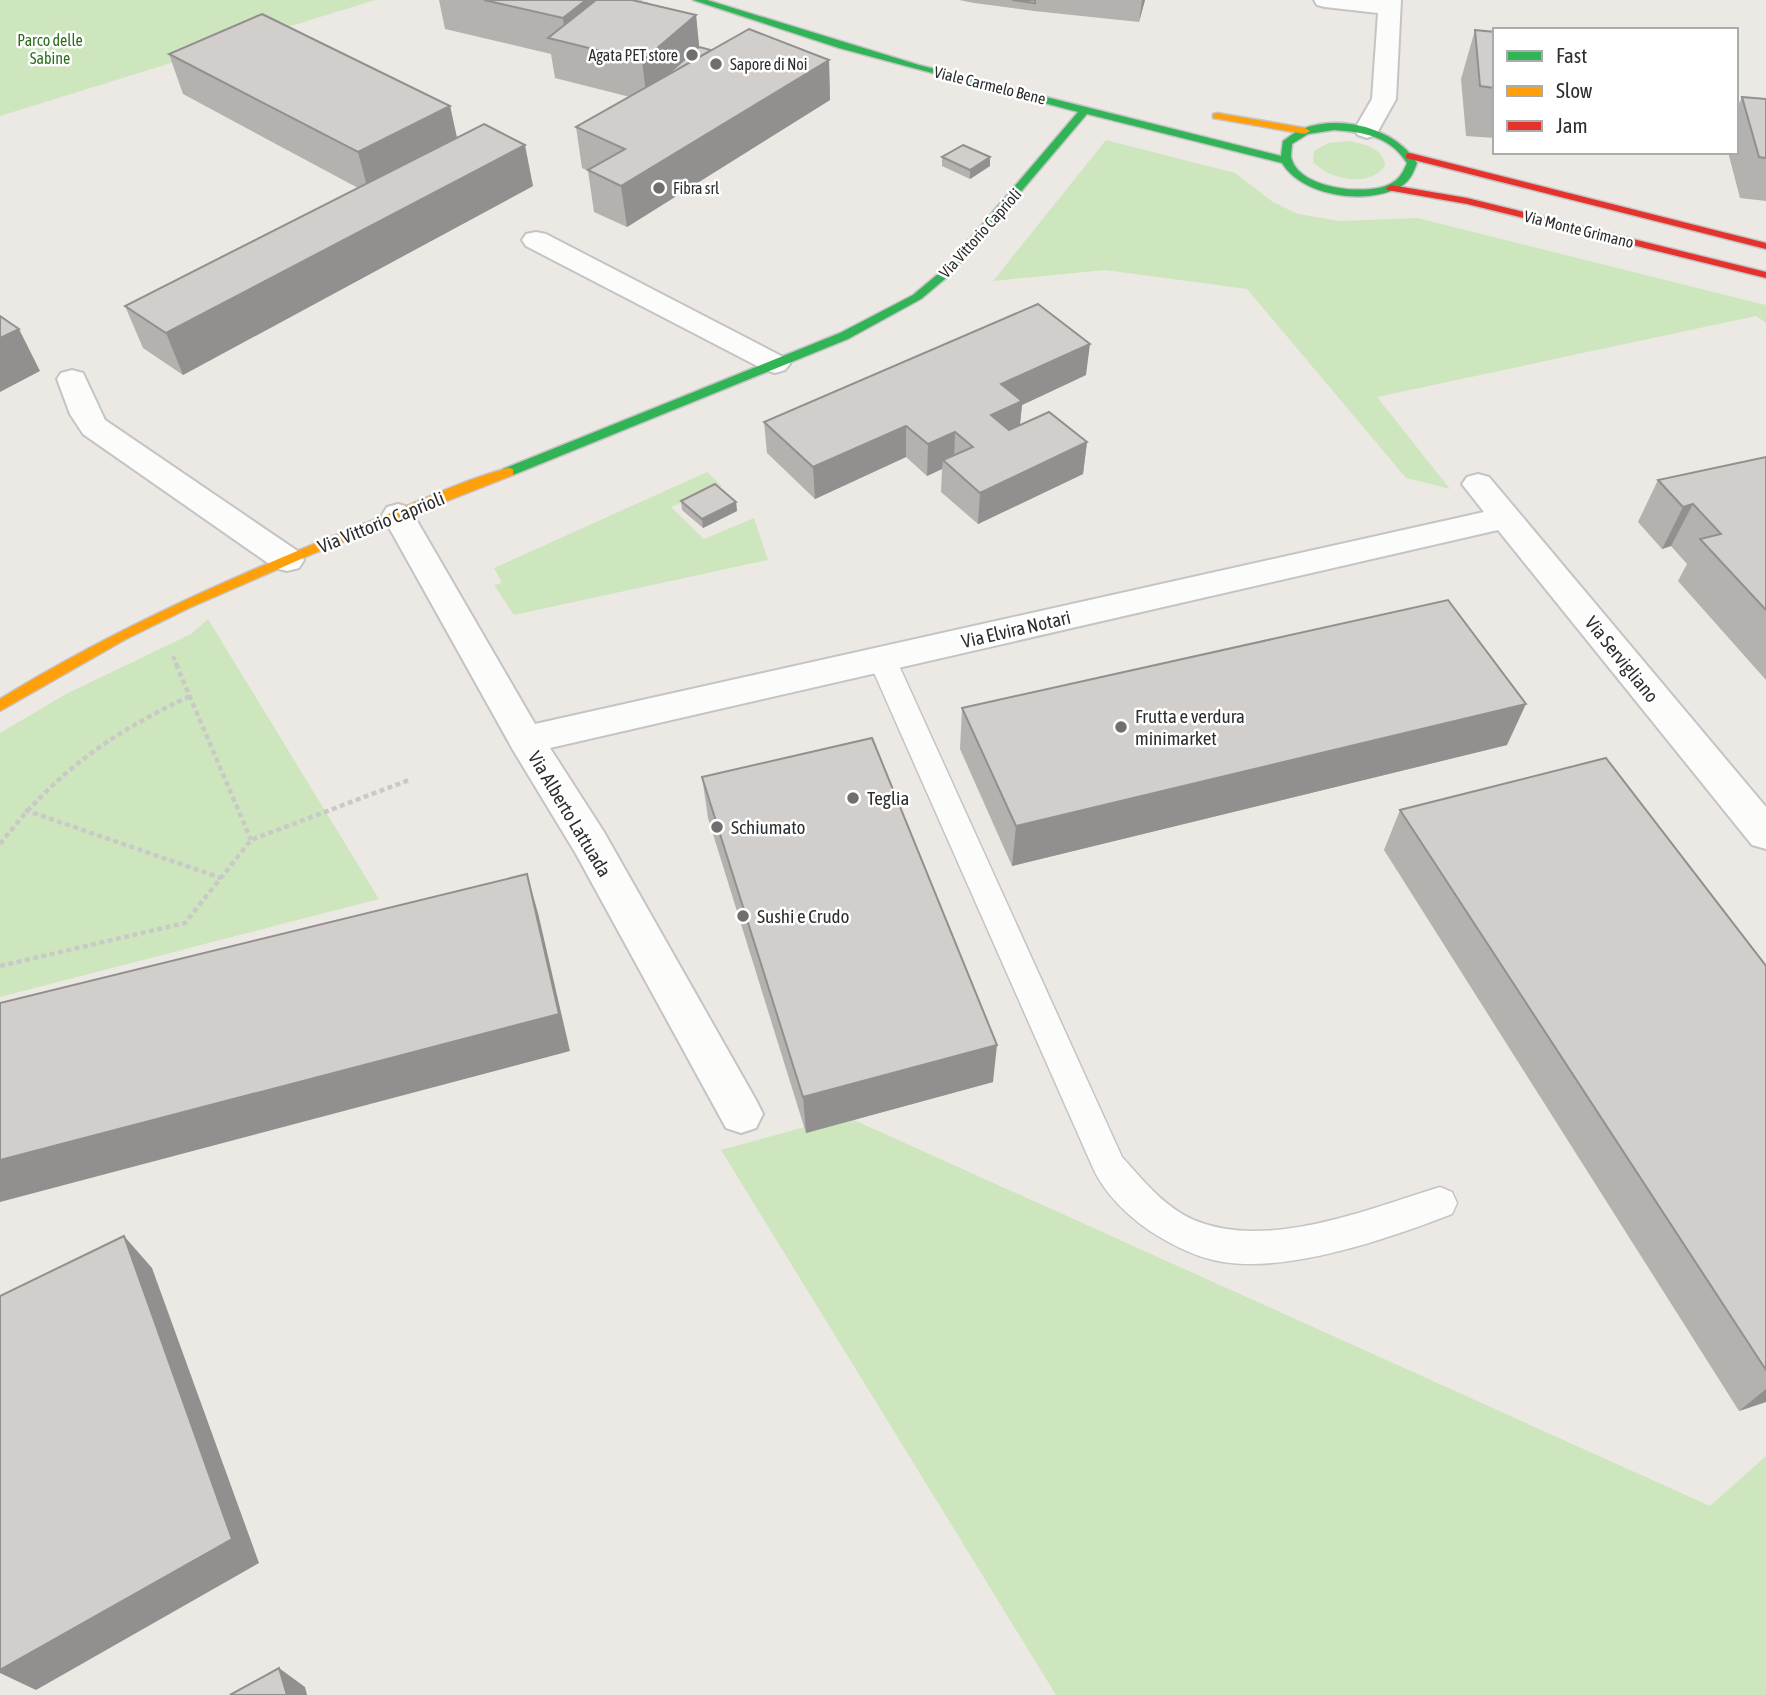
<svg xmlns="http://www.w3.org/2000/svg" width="1766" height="1695" font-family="'Asap Condensed',sans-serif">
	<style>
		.green { fill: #cee6be }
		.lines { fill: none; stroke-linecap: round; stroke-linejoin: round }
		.lane-casing { stroke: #c5c4c5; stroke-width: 3 }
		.street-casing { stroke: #c5c4c5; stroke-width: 4 }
		.fast-casing { stroke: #c5c4c5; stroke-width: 3 }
		.slow-casing { stroke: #c5c4c5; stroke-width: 3 }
		.jam-casing { stroke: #c5c4c5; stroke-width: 3 }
		.path-far2 { stroke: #c9c9c8; stroke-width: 2.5; stroke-dasharray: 3.5 2.5; stroke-linecap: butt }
		.path-far1 { stroke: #c9c9c8; stroke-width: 3.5; stroke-dasharray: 4.5 2.5; stroke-linecap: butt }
		.path { stroke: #c9c9c8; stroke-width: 4.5; stroke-dasharray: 5 3.5; stroke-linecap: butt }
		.lane { fill: #fcfcfb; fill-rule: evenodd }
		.street { fill: #fcfcfb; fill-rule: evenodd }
		.fast { fill: #30b455; fill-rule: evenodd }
		.slow { fill: #ff9f0a; fill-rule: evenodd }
		.jam { fill: #e5322d; fill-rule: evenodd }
		.wall { fill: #b4b1af }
		.shaded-wall { fill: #92908e }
		.building { fill: #d1cecb; stroke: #92908e; stroke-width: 2 }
		.poi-dot { fill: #706f6e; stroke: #fff; stroke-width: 2.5 }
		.labels { text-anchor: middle; stroke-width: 5; stroke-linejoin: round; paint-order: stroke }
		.far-park-label { font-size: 16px; fill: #2c6e1b; stroke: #fff }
		.far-poi-label { font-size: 16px; fill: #2e2e2e; stroke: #fff; text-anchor: start }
		.far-street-label { font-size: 16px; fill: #2e2e2e; stroke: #fff }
		.street-label { font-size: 19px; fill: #2e2e2e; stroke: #fff }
		.poi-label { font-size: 19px; fill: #2e2e2e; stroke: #fff; text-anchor: start }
	</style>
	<rect width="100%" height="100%" fill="#ece8e4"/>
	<!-- green -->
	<g class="green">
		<path d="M0,0H375L0,116Z"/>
		<path d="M1106,140L1235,173L1273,202L1298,214L1340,221L1418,218L1766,305V323L1756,316L1377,397L1450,489L1406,478L1247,289L1105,270L993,281Z"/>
		<path d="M1349,141C1364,144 1384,148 1385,166C1369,188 1330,180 1313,162L1314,151L1328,143Z"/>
		<path d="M707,472L722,486L671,507L704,539L754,518L768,560L514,615L494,585L502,583L494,568Z"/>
		<path d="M208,619L379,899L0,997V733L66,694L191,634Z"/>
		<path d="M845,1116L1710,1506L1766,1456V1695H1056L721,1150Z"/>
	</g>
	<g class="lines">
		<!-- lane casing -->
		<g class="lane-casing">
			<path id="lane" d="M882,649L892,652L896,659L1122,1157C1143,1180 1164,1207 1194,1220C1268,1251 1368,1209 1440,1187L1452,1192L1457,1203L1452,1214C1390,1238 1290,1273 1223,1262C1197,1258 1172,1245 1150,1231C1128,1216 1104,1193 1093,1168L868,659L872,652Z"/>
		</g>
		<!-- street casing -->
		<g class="street-casing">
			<g id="street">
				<path d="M1314,0H1401L1396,99L1376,135L1367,138L1358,135L1354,130L1372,99L1378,13L1325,7L1317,5Z"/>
				<path d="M536,232L546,234L785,358L790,364L785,370L775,373L765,370L526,246L522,240L526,234Z"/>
				<path d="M72,370L83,373L105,420L299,552L304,560L299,568L287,571L275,568L83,434L70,414L57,379L61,373Z"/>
				<path d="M1478,474L1489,477L1766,807V849L1752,845L1498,530L550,748L604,832L756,1100L763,1114L756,1128L741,1133L726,1128L576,854L513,750L382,515L387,507L398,504L409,507L535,724L1484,512L1462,484L1467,477Z"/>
			</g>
		</g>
		<!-- fast casing -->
		<g class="fast-casing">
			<path id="fast" d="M693,0H707L919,65L1281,156L1283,141C1289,137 1296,131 1302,129C1341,114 1395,128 1417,163C1413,174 1409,183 1398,188C1364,205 1302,196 1282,163L1087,114L952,273L921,299L848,339L513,475H503V469L840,333L913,295L944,269L1078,112L839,48ZM1334,130C1363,132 1390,136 1407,163C1403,172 1400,179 1390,184C1367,196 1301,189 1292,160C1290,156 1292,149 1292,144L1308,134Z"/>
		</g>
		<!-- slow casing -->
		<g class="slow-casing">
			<g id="slow">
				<path d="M1217,113L1305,128L1310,131L1305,134L1213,118V114Z"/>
				<path d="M508,468L513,469V475L317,552L189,608L126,639L0,711V699C116,628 238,574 364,524C411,505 460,481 508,468Z"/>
			</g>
		</g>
		<!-- jam casing -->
		<g class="jam-casing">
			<g id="jam">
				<path d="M1410,153L1766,243V249L1406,158V154Z"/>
				<path d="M1391,185L1467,198L1766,272V278L1467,204L1387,190L1386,188Z"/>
			</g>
		</g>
		<!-- path-far2 -->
		<path class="path-far2" d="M639,0L651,5"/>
		<!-- path-far1 -->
		<path class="path-far1" d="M173,656L177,666"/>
		<!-- path -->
		<g class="path">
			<path d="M176,664L251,840"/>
			<path d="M25,810L221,878"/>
			<path d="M0,844C56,772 108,735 190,696"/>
			<path d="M0,966L185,923L251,840L409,780"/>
		</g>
		<!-- lane -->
		<use href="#lane" class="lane"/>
		<!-- street -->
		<use href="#street" class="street"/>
		<!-- fast -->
		<use href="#fast" class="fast"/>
		<!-- slow -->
		<use href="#slow" class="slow"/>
		<!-- jam -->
		<use href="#jam" class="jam"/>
	</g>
	<!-- wall -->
	<g class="wall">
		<path d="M439,0H632L696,15L699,47L711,50L829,60L830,100L627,227L594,212L588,171L582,168L576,127L630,97L555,78L551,54L445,29Z"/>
		<path d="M959,0H1145L1139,22L1034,11L974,3Z"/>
		<path d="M1475,30L1495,32V138L1466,136L1461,79Z"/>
		<path d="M169,54L450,106L457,138L533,186L183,375L143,348L125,306L358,188L183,94Z"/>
		<path d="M1742,97L1766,99V201L1740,198L1728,152H1736V110Z"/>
		<path d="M942,157L990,166L970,179L942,166Z"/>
		<path d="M1086,375L1022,405L1020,425L1087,442L1083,474L978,524L941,492L942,469L927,476L906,457L815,499L767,453L764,422Z"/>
		<path d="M1766,457V680L1678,581L1687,564L1671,546L1662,549L1638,522L1658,480Z"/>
		<path d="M681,501L736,502L737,511L703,528L682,510Z"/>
		<path d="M962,708L1507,745L1012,866L960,749Z"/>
		<path d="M702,777L993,1082L806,1133L708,818Z"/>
		<path d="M1400,810L1766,966V1402L1739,1411L1384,850Z"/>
	</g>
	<!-- shaded-wall -->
	<g class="shaded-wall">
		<path d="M586,0H617L566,42L563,18Z"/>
		<path d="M1142,0H1145L1139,22Z"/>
		<path d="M696,15L700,55L647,101L642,61Z"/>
		<path d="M829,60L830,100L627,227L621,186Z"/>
		<path d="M450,106L459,147L369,194L358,152Z"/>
		<path d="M525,145L533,186L183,375L166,333Z"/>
		<path d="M990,157V166L970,179V170Z"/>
		<path d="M19,329L40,371L0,392V338Z"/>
		<path d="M1090,344L1086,375L1022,405L1019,433L989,447L991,415L1001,384Z"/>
		<path d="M906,426V457L815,499L813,467Z"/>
		<path d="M955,432L954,464L943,460L942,469L927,476L928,444Z"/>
		<path d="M1087,442L1083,474L978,524L980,493Z"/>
		<path d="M736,502L737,511L703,528L702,519Z"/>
		<path d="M1693,504L1671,546L1662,549L1683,507Z"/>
		<path d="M1526,704L1507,745L1012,866L1016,826Z"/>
		<path d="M527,874L538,913L570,1051L0,1202V1160Z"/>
		<path d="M997,1045L993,1082L806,1133L803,1097Z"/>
		<path d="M124,1236L152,1268L259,1563L36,1690L0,1673V1670Z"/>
		<path d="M1766,1389V1402L1739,1411Z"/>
		<path d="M279,1668L305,1687L307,1695H287Z"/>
	</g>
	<!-- building -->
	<g class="building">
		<path d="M484,0H586L563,18Z"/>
		<path d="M596,0H632L696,15L642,61L548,38Z"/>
		<path d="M1012,0H1035V3Z"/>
		<path d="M262,14L450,106L358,152L169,54Z"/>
		<path d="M749,29L829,60L621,186L588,170L625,149L576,127Z"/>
		<path d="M1475,30L1495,32V88L1480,86Z"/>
		<path d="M699,47L711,50L664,77Z"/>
		<path d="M1742,97L1766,99V158L1759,157Z"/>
		<path d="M484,124L525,145L166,333L125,306Z"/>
		<path d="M963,145L990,157L970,170L942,157Z"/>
		<path d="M1038,304L1090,344L1001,384L1022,401L991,415L1009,430L1049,412L1087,442L980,493L943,460L973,447L955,432L928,444L906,426L813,467L764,422Z"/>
		<path d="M0,316L19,329L0,338Z"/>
		<path d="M1766,457V610L1700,539L1721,534L1693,504L1683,507L1658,480Z"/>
		<path d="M715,484L736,502L702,519L681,501Z"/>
		<path d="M1448,600L1526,704L1016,826L962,708Z"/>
		<path d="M872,738L997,1045L803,1097L702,777Z"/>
		<path d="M1606,758L1766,966V1370L1400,810Z"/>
		<path d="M527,874L559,1014L0,1160V1003Z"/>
		<path d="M124,1236L232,1539L0,1670V1296Z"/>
		<path d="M279,1668L287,1695H230Z"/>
	</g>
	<!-- markers -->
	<g class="poi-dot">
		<circle cx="692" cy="55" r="7"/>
		<circle cx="716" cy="64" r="7"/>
		<circle cx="659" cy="188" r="7"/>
		<circle cx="1121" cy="727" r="7"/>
		<circle cx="853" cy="798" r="7"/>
		<circle cx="717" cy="827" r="7"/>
		<circle cx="743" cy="916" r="7"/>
	</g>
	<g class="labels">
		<!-- far-park labels -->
		<g class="far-park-label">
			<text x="50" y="46">Parco delle<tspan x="50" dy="18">Sabine</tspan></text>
		</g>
		<!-- far-poi labels -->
		<g class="far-poi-label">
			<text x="678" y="61" text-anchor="end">Agata PET store</text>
			<text x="730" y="70">Sapore di Noi</text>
			<text x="673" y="194">Fibra srl</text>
		</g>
		<!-- far-street labels -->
		<g class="far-street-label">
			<text transform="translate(990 85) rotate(14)" y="6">Viale Carmelo Bene</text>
			<text transform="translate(1579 229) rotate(14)" y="6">Via Monte Grimano</text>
			<text transform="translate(980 233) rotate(-48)" y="6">Via Vittorio Caprioli</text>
		</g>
		<!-- street labels -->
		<g class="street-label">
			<text transform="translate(381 522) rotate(-22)" y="7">Via Vittorio Caprioli</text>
			<text transform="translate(1016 629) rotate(-13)" y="7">Via Elvira Notari</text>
			<text transform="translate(1622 659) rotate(51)" y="7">Via Servigliano</text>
			<text transform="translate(570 814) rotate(59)" y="7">Via Alberto Lattuada</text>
		</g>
		<!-- poi labels -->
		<g class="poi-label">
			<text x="1135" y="723">Frutta e verdura<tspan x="1135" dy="22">minimarket</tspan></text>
			<text x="867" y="805">Teglia</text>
			<text x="731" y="834">Schiumato</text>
			<text x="757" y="923">Sushi e Crudo</text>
		</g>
	</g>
	<!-- legend -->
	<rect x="1493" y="28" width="245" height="126" fill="#ffffff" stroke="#ababab" stroke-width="2"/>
	<rect x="1507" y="51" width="35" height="10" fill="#30b455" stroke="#ababab" stroke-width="2"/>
	<text x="1556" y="63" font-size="21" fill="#2e2e2e">Fast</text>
	<rect x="1507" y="86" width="35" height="10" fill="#ff9f0a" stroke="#ababab" stroke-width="2"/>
	<text x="1556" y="98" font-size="21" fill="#2e2e2e">Slow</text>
	<rect x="1507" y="121" width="35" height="10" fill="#e5322d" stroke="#ababab" stroke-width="2"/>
	<text x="1556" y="133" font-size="21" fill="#2e2e2e">Jam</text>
</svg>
